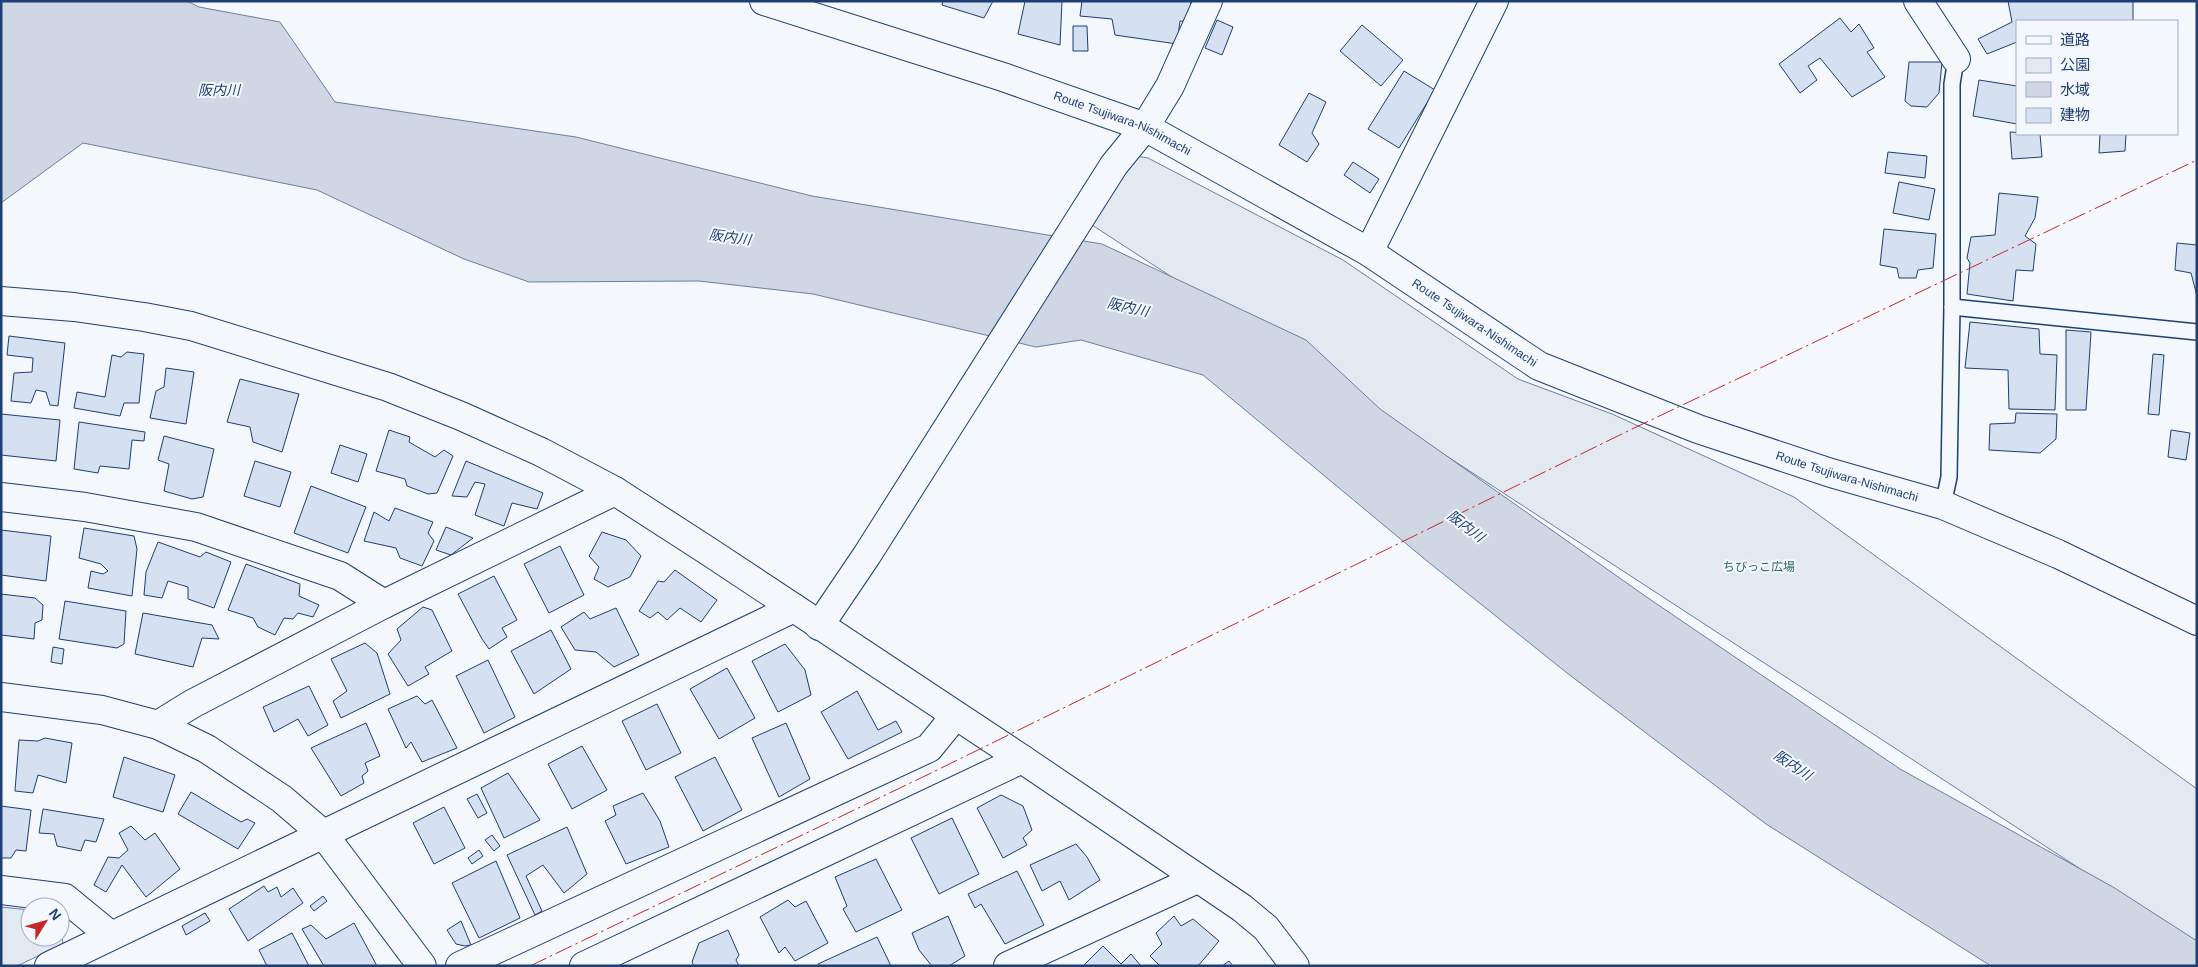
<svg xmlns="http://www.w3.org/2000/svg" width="2198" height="967" font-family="Arial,'Noto Sans JP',sans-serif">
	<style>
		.green { fill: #e3e9f0; stroke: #687fa3 }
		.water { fill: #cfd7e4; stroke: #687fa3 }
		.building { fill: #d5e0f0; stroke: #1d3f73 }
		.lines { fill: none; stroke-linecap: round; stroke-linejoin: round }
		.service-casing { stroke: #1d3f73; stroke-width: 18 }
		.minor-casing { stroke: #1d3f73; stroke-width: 30 }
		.tertiary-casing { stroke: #1d3f73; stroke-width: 30 }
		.secondary-casing { stroke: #1d3f73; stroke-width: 30 }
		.service { stroke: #f4f7fb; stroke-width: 15 }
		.minor { stroke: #f4f7fb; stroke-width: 28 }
		.tertiary { stroke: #f4f7fb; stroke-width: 28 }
		.secondary { stroke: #f4f7fb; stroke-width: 28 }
		.power { stroke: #c62828; stroke-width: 1; stroke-dasharray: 18 4 2.5 4; stroke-linecap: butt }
		.labels { text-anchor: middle; stroke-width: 4; stroke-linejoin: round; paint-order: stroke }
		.street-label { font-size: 12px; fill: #1d3f73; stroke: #f4f7fb }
		.park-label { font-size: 12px; fill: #2c6c60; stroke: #f4f7fb }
		.water-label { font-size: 14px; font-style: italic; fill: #1d3f73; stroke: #f4f7fb }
	</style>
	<rect width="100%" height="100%" fill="#f4f7fb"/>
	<!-- green -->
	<g class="green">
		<path d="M1135,156L1148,158L1343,260L1518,379L1612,414L1794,497L2197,789V945L1089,223Z"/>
		<path d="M1,907L30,910V937H60V917L63,944L17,966H1Z"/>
	</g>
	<!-- water -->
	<path class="water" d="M1,1H187L199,7L280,22L335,102L576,137L812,196L1102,244L1306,340L1380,409L1648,598L1900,769L2113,887L2197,941V966H1991L1766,824L1567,673L1427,561L1203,375L1081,340L1036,347L813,294L699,281L529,282L464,259L317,190L83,143L1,203Z"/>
	<!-- building -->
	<g class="building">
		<path d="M943,1H993L984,18L942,5Z"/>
		<path d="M1025,1H1062L1060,45L1018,34Z"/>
		<path d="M1082,1H1191L1189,22L1180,21L1177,44L1115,35L1112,19L1080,16Z"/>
		<path d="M2008,1H2133V21H2017V42L1987,54L1978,39L2012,22Z"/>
		<path d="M1840,18L1851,32L1859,24L1874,48L1867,52L1885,77L1852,97L1820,58L1808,66L1817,80L1800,93L1779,64Z"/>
		<path d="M1217,20L1233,27L1222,55L1205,48Z"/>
		<path d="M1362,25L1403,60L1381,86L1340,51Z"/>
		<path d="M1073,26H1087L1088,51H1073Z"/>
		<path d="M1909,62H1942L1939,93L1927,107L1911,106L1905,101Z"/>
		<path d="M1404,71L1435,90L1399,148L1368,129Z"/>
		<path d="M1979,80L2017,86V124L1973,116Z"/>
		<path d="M1309,93L1326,102L1312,133L1319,144L1307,162L1279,145Z"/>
		<path d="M2010,132L2040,134L2042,157L2012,159Z"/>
		<path d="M2100,134H2126L2125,151L2099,153Z"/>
		<path d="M1888,152L1927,156L1925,178L1885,173Z"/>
		<path d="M1353,162L1379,179L1370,193L1344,175Z"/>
		<path d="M1899,182L1935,189L1929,220L1893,213Z"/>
		<path d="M1999,193L2038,197L2035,218L2025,236L2036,244L2033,271L2016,270L2013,301L1967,294L1970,263L1967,258L1971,237L1995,235Z"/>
		<path d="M1884,229L1936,234L1933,268L1918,270L1916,278H1899L1897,268L1880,265Z"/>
		<path d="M2177,243L2197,245V296L2191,273L2175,270Z"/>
		<path d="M1970,322L2039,329L2040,354L2057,355L2055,410L2009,409L2008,370L1965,368Z"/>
		<path d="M2066,330L2091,332L2086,410H2066Z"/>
		<path d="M9,336L65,343L58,406L50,405L46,392L36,390L31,403L11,401L14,373L32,372L33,358L7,355Z"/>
		<path d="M127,352L144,354L139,403H124L120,416L74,408L77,392L105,397L112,355L121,357Z"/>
		<path d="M2153,354L2164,355L2159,415L2148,414Z"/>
		<path d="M166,368L194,372L186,424L150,418L156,391L164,387Z"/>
		<path d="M240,379L299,394L282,452L253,442L250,427L227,422Z"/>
		<path d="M2016,413L2057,414L2056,439L2040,453L1989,450L1990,424L2015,423Z"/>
		<path d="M1,414L60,420L56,461L1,455Z"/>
		<path d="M79,422L145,432L144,441L132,440L129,469L100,466L98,473L74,469Z"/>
		<path d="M389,430L410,437L409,442L435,457L444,450L453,456L437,493L428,494L407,486L405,479L376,471Z"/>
		<path d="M2171,430L2190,433L2186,460L2168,457Z"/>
		<path d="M164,436L214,449L203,497L192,499L164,491L169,464L158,460Z"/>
		<path d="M340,445L367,454L358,482L331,473Z"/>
		<path d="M255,461L291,472L280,507L244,496Z"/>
		<path d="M466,461L543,493L537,509L512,503L504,526L475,515L485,484L475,482L467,497L452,496Z"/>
		<path d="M311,486L366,507L348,553L294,533Z"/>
		<path d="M395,508L433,522L428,533L434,541L422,566L400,558L396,548L364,541L374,512L389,521Z"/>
		<path d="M446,527L473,538L451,555L436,550Z"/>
		<path d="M84,528L134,536L137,549L132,596L88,588L91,571L103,574L108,571L101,564L79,558Z"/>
		<path d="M1,530L51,536L46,581L1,575Z"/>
		<path d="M602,532L626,540L641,556L630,577L608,587L594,579L599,567L589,556Z"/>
		<path d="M158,542L200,557L206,552L231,562L214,608L188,599V587L168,581L162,598L144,595L146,572Z"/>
		<path d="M560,546L584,595L549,613L524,564Z"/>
		<path d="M246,564L300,584L299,596L319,605L313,617L298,613L293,619L284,618L275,635L258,627L253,618L228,610Z"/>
		<path d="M675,570L717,600L701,622L680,608L667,620L658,612L650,618L639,611L658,581L664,582Z"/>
		<path d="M494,576L517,620L502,628L507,637L489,649L482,639L458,594Z"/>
		<path d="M1,594L35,598L43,605L42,620L35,623L34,639L1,635Z"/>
		<path d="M65,601L126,611L124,644L117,648L59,639Z"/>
		<path d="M423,607L432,610L452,651L425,667L429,674L408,686L388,654L401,640L397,629Z"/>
		<path d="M616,608L639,655L614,667L596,652L575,650L561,627L584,612L590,619Z"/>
		<path d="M143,613L212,625L219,639L202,638L193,667L135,654Z"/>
		<path d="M551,630L571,669L534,694L511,651Z"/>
		<path d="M365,643L377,653L390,694L341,718L333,701L347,691L331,659Z"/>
		<path d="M785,644L805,670L811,695L778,712L752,661Z"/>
		<path d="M53,647L64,649L62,664L51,662Z"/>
		<path d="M488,660L515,717L484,733L456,676Z"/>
		<path d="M727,668L755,718L719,739L690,689Z"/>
		<path d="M309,686L328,725L308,736L298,719L274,732L263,707Z"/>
		<path d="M857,691L878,730L896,721L902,732L848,759L821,712Z"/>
		<path d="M417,696L425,704L432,700L457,748L422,762L411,742L406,748L388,709Z"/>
		<path d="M657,704L681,753L646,770L622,721Z"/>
		<path d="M366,723L380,756L365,763L368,771L362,776L364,783L341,796L311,748Z"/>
		<path d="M786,723L810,779L779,797L752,738Z"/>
		<path d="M45,738L72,743L66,783L38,775L33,793L15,791L19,740L38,741Z"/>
		<path d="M582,746L607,790L572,809L548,764Z"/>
		<path d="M124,757L175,775L163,812L113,797Z"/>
		<path d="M715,757L742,810L703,831L675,777Z"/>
		<path d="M508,773L540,820L504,838L481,788Z"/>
		<path d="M191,792L241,822L247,819L255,823L238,849L178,814Z"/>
		<path d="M643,793L660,821L669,847L626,864L605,821L616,815L613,806Z"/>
		<path d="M477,794L487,813L478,818L467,799Z"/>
		<path d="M1001,795L1023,806L1032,830L1023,838L1027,845L1003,858L977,808Z"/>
		<path d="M1,806L31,810L26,851L16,850L11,858H1Z"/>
		<path d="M444,807L465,848L434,864L413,823Z"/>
		<path d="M43,809L104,819L96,842L85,840L81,851L57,846L54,834L39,833Z"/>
		<path d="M952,818L979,874L939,894L911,838Z"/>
		<path d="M131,826L145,840L155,833L180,869L146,897L122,865L106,892L94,885L108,857L119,858L128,850L119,833Z"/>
		<path d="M567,827L587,874L564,893L543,865L526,876L542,911L535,915L507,855Z"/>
		<path d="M492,835L500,846L494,851L485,840Z"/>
		<path d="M1076,844L1087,857L1100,880L1069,900L1060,881L1042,891L1030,865Z"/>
		<path d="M479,850L483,856L472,864L468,858Z"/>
		<path d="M876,859L902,910L856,932L843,909L847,906L835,877Z"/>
		<path d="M496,861L520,918L479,938L452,883Z"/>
		<path d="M1017,871L1044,925L1005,944L981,904L975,908L968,894Z"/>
		<path d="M264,886L268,892L277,887L281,897L293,888L303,903L248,941L229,909Z"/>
		<path d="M323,896L327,901L314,911L310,906Z"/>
		<path d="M788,900L795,907L806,901L828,943L795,961L785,947L779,953L760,917Z"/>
		<path d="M205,913L210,921L186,935L182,926Z"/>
		<path d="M948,916L965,956L949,966H932L919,950L912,933Z"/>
		<path d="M1174,916L1181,926L1193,919L1219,941L1198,966H1160L1150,956L1162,944L1156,933Z"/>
		<path d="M461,921L471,945L465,946L456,944L447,930Z"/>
		<path d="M354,923L377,966H324L302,929L311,925L326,939Z"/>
		<path d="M728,930L739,955L736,960L739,966H694L692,962L699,943Z"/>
		<path d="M292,933L309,966H267L259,950Z"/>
		<path d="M877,937L891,966H819L818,964Z"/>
		<path d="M1103,946L1121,964L1131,954L1141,966H1083Z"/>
		<path d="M1229,961L1233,966H1222Z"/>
	</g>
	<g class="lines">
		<!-- service casing -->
		<g class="service-casing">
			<g id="service">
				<path d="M1952,307L2197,332"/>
				<path d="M1943,505L1949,477L1952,307V84L1956,59"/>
			</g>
		</g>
		<!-- minor casing -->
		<g class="minor-casing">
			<g id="minor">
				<path d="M1918,1L1956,59"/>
				<path d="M1369,252L1494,1"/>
				<path d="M1,301L74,307L144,317L191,326L388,387L461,416L541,452L615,491L708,551L1022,759L1242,908L1266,928L1295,966"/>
				<path d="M1,497L85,507L196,527L340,576L384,604L615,491"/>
				<path d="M819,626L867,555L1114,165L1145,127L1170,86L1208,1"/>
				<path d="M158,725L192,704L384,604"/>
				<path d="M1,890L65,898L110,935"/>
				<path d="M49,966L794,608"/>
				<path d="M460,966L929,748L955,716"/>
				<path d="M584,966L1022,759"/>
				<path d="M1008,966L1197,879"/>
			</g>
		</g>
		<!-- tertiary casing -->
		<g class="tertiary-casing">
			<path id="tertiary" d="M1,697L102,710L158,725L207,749L282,799L324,835L422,966"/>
		</g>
		<!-- secondary casing -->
		<g class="secondary-casing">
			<g id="secondary">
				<path id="s1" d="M764,1L1003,77L1145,127L1369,252L1539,366L1698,429L1831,473L1943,505L2058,554L2197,621"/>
			</g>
		</g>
		<!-- service -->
		<use href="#service" class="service"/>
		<!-- minor -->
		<use href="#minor" class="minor"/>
		<!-- tertiary -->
		<use href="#tertiary" class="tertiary"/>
		<!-- secondary -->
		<use href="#secondary" class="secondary"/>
		<!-- power -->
		<path class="power" d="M530,966L929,774L1630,430L2197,160"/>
	</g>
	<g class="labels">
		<!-- street labels -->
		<g class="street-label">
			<text dy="4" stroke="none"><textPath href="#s1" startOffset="379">Route Tsujiwara-Nishimachi</textPath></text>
			<text dy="4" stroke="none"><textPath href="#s1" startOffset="785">Route Tsujiwara-Nishimachi</textPath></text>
			<text dy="4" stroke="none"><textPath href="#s1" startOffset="1190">Route Tsujiwara-Nishimachi</textPath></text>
		</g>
		<!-- park labels -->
		<g class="park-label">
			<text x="1759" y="571">ちびっこ広場</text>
		</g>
		<!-- water labels -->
		<g class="water-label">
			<text x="219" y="95">阪内川</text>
			<text transform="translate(730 237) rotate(8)" y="5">阪内川</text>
			<text transform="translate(1128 307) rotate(13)" y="5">阪内川</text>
			<text transform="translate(1466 526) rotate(37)" y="5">阪内川</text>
			<text transform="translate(1793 765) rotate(34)" y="5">阪内川</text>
		</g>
	</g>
	<!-- border -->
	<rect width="2198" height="967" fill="none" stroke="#1d3f73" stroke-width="5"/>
	<!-- legend -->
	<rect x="2016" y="20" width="162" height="115" fill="#f4f7fb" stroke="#9eadc5"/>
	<rect x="2026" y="36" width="25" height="8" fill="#f4f7fb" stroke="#9eadc5"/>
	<text x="2060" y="45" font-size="15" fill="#1d3f73">道路</text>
	<rect x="2026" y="58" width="25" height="15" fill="#e3e9f0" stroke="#9eadc5"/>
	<text x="2060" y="70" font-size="15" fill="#1d3f73">公園</text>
	<rect x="2026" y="82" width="25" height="15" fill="#cfd7e4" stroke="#9eadc5"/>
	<text x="2060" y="95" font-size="15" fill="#1d3f73">水域</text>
	<rect x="2026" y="108" width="25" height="15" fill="#d5e0f0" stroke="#9eadc5"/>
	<text x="2060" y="120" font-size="15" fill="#1d3f73">建物</text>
	<!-- north arrow -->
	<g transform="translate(45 922) rotate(53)"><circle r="24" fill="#f4f7fb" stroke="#9eadc5"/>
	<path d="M0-4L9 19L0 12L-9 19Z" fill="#c62828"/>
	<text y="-8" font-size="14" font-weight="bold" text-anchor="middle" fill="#1d3f73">N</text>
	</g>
</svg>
